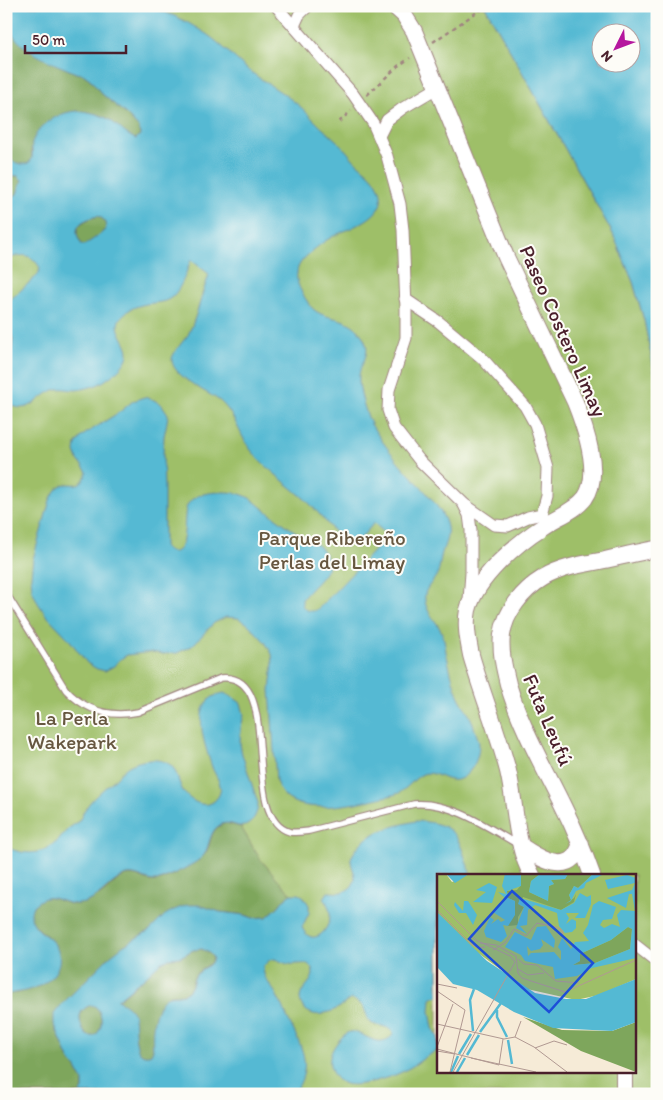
<svg xmlns="http://www.w3.org/2000/svg" width="663" height="1100" font-family="Itim,sans-serif">
	<style>
		.green { fill: #9ebf68; stroke: #746f4a; fill-rule: evenodd }
		.forest { fill: #7ea65c; stroke: #646244 }
		.water { fill: #54b9d3; stroke: #4f6c7f; fill-rule: evenodd }
		.lines { fill: none; stroke-linecap: round; stroke-linejoin: round }
		.lane-casing { stroke: #a08581; stroke-width: 8 }
		.street-casing { stroke: #a08581; stroke-width: 13 }
		.secondary-casing { stroke: #a08581; stroke-width: 18 }
		.path { stroke: #a08581; stroke-width: 2.5; stroke-dasharray: 4 4; stroke-linecap: butt }
		.lane { stroke: #fff; stroke-width: 5.5 }
		.street { stroke: #fff; stroke-width: 11 }
		.secondary { stroke: #fff; stroke-width: 16 }
		.labels { text-anchor: middle; stroke-width: 4; stroke-linejoin: round; paint-order: stroke }
		.street-label { font-size: 21px; fill: #4a1f2b; stroke: #fdfcf7 }
		.park-label { font-size: 21px; fill: #675740; stroke: #fdfcf7 }
		.inset-river { fill: none; stroke: #54b9d3; stroke-width: 2.5 }
		.inset-road { fill: none; stroke: #b19992; stroke-width: 1 }
		.view { fill: #1d4ed8; fill-opacity: 0.15; stroke: #1d4ed8; stroke-width: 2.5 }
		.inset-edge { fill: none; stroke: #4a1f2b; stroke-width: 2.5 }
	</style>
	<rect width="100%" height="100%" fill="#fdfcf7"/>
	<filter id="ink" filterUnits="userSpaceOnUse"><feTurbulence type="fractalNoise" baseFrequency=".02" numOctaves="2"/><feDisplacementMap in="SourceGraphic" scale="10" xChannelSelector="R" yChannelSelector="G"/><feConvolveMatrix kernelMatrix="1 2 1 2 8 2 1 2 1" color-interpolation-filters="sRGB"/></filter>
	<filter id="wash" filterUnits="userSpaceOnUse"><feTurbulence type="fractalNoise" baseFrequency=".0096" numOctaves="4" result="noise"/><feDisplacementMap in="SourceGraphic" scale="20" xChannelSelector="R" yChannelSelector="G"/><feGaussianBlur stdDeviation="1.12" result="paint"/><feColorMatrix in="noise" values="0 0 0 0 0 0 0 0 0 0 0 0 0 0 0 0 0 1.4 0 .05"/><feComposite in="paint" operator="in"/></filter>
	<g filter="url(#wash)">
		<rect width="100%" height="100%" fill="#f6ebd7"/>
		<!-- green -->
		<path class="green" d="M6,6H485L613,234L633,282L644,320L657,385V1094H6ZM438,875H634V1071H438Z"/>
		<!-- forest -->
		<g class="forest">
			<path d="M6,21C19,51 48,60 76,73L83,74L90,79L101,93L127,115L139,128L140,136L136,139L129,137L107,118L95,114L78,111L66,113L31,149C31,152 32,155 32,158C29,170 13,162 6,158Z"/>
			<path d="M6,175L18,176L22,180L17,194L6,203Z"/>
			<path d="M98,216C120,227 93,238 85,246L82,245C70,227 81,221 98,216Z"/>
			<path d="M226,823L241,827L260,859L291,894L284,899L279,906L267,917L253,918L245,915L220,912L210,909L157,923L150,930L123,946L54,1024L69,1059L76,1068L83,1081V1089L80,1094H6V994L18,993L30,989L57,947C54,944 52,940 49,938C41,930 22,919 34,905C47,888 63,906 76,904C86,903 96,898 104,892C111,887 116,879 125,876C137,872 145,883 157,881C164,880 200,861 204,855C213,843 208,828 226,823Z"/>
			<path d="M202,949C224,959 206,965 197,973C194,976 193,980 192,984C189,995 179,995 169,995L153,1042C153,1045 154,1051 151,1054C146,1059 137,1051 136,1046C134,1037 135,1026 134,1018L117,1001L145,977L160,963L169,958L180,957L193,950Z"/>
			<path d="M91,1005C106,1007 104,1039 89,1036C83,1035 79,1022 80,1016C81,1010 86,1007 91,1005Z"/>
		</g>
		<!-- water -->
		<g class="water">
			<path d="M6,6H150C157,10 165,12 172,15C180,18 192,25 200,30C216,39 232,56 247,69C263,82 282,91 297,104C304,109 309,116 315,121C322,129 331,135 338,142C344,148 349,154 354,160C361,167 371,173 376,182C397,216 351,226 330,238C323,242 316,248 310,253C304,258 297,265 297,273C295,282 302,293 307,301C320,326 351,309 365,341C371,356 360,363 359,376C358,388 366,414 371,424C378,436 387,448 396,459C410,477 443,505 447,527C449,538 443,547 441,557C440,561 440,565 439,569C435,585 419,587 427,608C430,616 436,621 440,629C444,636 445,644 446,652C450,668 453,685 460,699C464,707 469,713 472,721C475,728 473,726 476,733C477,736 479,741 479,744C479,752 477,761 472,768C453,795 439,768 423,774C417,776 413,782 409,785C407,787 401,792 399,793C392,796 383,797 375,799C352,804 311,813 290,800C283,796 279,789 276,781L270,690L273,664L272,654L265,642L248,624L238,618L226,617L214,623L192,646L177,653L163,654L152,652L127,655L119,660L114,666L105,671L97,669L87,663L68,638L46,615L38,603L32,590L31,576L33,559L50,500C53,495 55,489 60,486C71,480 81,492 87,472L78,460L75,452L76,444L82,436L121,411L133,401L144,397L154,400L162,405L168,414L167,422L164,436L163,455L164,486V545C165,548 167,552 171,552C189,555 182,515 187,506C193,493 212,492 225,492C231,492 237,493 243,495C252,498 258,505 265,510C273,516 282,522 290,528C299,535 311,539 319,547C323,551 328,557 328,563C329,575 308,589 302,600C301,611 312,614 319,608L388,536L374,523L360,539L352,545L347,544L342,541C331,528 321,515 309,503C290,485 267,470 250,449C239,434 235,414 220,401C208,392 173,377 172,360C171,355 184,340 188,335C194,323 197,311 201,299C203,290 207,282 209,274L191,260C186,272 182,288 172,297C166,302 160,302 154,303C143,304 130,307 122,316C109,330 133,343 127,358C124,367 107,380 99,384C92,387 84,389 76,390C70,390 64,388 57,389C38,394 30,419 6,402V365L11,353L13,340L6,314V305L11,299L38,275L40,268C32,253 21,253 6,260V203L17,194L22,180L18,176L6,175V158C13,162 30,170 32,157C33,150 30,145 34,138C41,123 62,111 78,111C87,111 100,114 108,119C118,125 125,135 136,139L140,135L139,128L127,115L101,93L90,79L83,74L76,73C52,62 15,51 7,22C5,17 6,11 6,6ZM98,216C120,227 93,238 85,245H82C70,227 81,220 98,216Z"/>
			<path d="M485,6H657V385L644,320L633,282L613,234ZM600,32H630V62H600Z"/>
			<path d="M224,693L234,698L241,703L244,715L241,727L240,744L242,754L258,803C258,810 256,815 252,821C240,834 232,818 220,825C209,831 210,846 204,855C196,865 169,876 157,881C145,882 136,871 124,876C108,882 97,905 75,904C63,904 51,892 39,901C38,902 34,904 33,906C31,910 30,916 32,920C36,931 49,936 55,945C65,960 57,975 43,984C33,990 18,993 6,994V847C26,856 42,855 59,840C62,836 65,832 69,828C73,825 78,823 80,819C83,815 83,811 86,808C93,797 105,788 115,779C119,775 122,771 126,768C138,759 165,755 174,769C178,776 179,784 183,791C191,803 210,812 219,795C224,785 215,776 212,767C204,743 188,699 224,693Z"/>
			<path d="M416,821C460,823 458,840 471,875H438V996L434,997L431,999L430,1011L433,1028L438,1037V1050C425,1056 415,1066 402,1072C394,1076 385,1078 376,1081C361,1084 341,1091 332,1072C332,1071 330,1066 330,1065C328,1053 336,1043 344,1035C358,1022 375,1054 393,1035L392,1031C390,1030 387,1027 385,1027C379,1025 373,1026 369,1021C366,1017 368,1018 366,1013C364,1006 359,1002 352,999C347,1001 344,1004 340,1007C335,1010 330,1012 325,1013C314,1018 300,1010 300,998C301,988 312,983 313,974C313,970 311,967 308,964C301,963 294,965 288,964C276,961 274,953 263,967C263,978 270,984 276,994C281,1004 286,1015 291,1025C304,1052 312,1067 294,1094H170C159,1088 150,1084 141,1094H80L83,1089V1081L76,1068L69,1059L54,1024V1014L62,1004L110,956L123,946L150,930L165,915L174,910L187,905H199L220,912L245,915L253,918L267,917L279,906L284,899L291,894H299L303,896L309,905V913L302,927C311,949 331,931 330,913C329,907 327,903 324,898L328,892C332,892 339,893 343,892C346,891 348,889 350,888C361,877 350,869 351,858C352,856 353,854 355,851C367,831 395,826 416,821ZM202,949C226,960 203,967 196,975C192,981 193,988 187,992C177,999 168,990 160,1004C152,1017 152,1035 153,1050C151,1053 152,1055 148,1055C131,1058 137,1022 133,1013C129,1006 123,1003 117,1000L145,977L160,963L169,958L180,957L193,950ZM91,1005C106,1007 104,1039 89,1036C83,1035 79,1021 80,1016C81,1010 86,1007 91,1005Z"/>
		</g>
	</g>
	<g filter="url(#ink)">
		<g class="lines">
			<!-- lane casing -->
			<g class="lane-casing">
				<path id="lane" d="M6,593L66,690C86,711 109,718 138,712L221,678C286,672 237,817 290,832C296,833 302,832 309,831L414,804C450,801 487,827 517,844"/>
			</g>
			<!-- street casing -->
			<g class="street-casing">
				<g id="street">
					<path d="M276,6L353,94L373,123L387,156L400,204L403,230L406,308V338L389,390L388,410L394,428L420,461L463,503L469,515L471,530V573L469,600"/>
					<path d="M294,26L299,15L308,6"/>
					<path d="M379,136L387,120L403,108L437,88"/>
					<path d="M405,299L439,322L482,358L525,406L535,424L548,468L547,496L542,514L546,525"/>
					<path d="M464,504L494,525L508,526L528,517L542,514"/>
					<path d="M634,944L657,962"/>
				</g>
			</g>
			<!-- secondary casing -->
			<g class="secondary-casing">
				<g id="secondary">
					<path d="M394,6L404,15L414,31L506,257L575,402C585,427 602,474 585,498C575,511 557,517 544,526C517,543 476,578 468,610C465,625 468,640 471,655C482,694 498,732 508,771C516,804 515,846 532,875"/>
					<path d="M521,846C533,854 559,872 573,858C577,854 579,849 581,844"/>
					<path d="M592,875C584,852 575,830 564,808C544,767 521,728 508,684C504,668 500,651 502,635C505,612 523,590 543,578C562,567 583,564 605,560C622,556 639,552 657,549"/>
					<path d="M624,1071V1094"/>
				</g>
			</g>
			<!-- path -->
			<g class="path">
				<path d="M433,42L486,6"/>
				<path d="M367,95L398,66L410,58"/>
				<path d="M339,122L351,111"/>
			</g>
			<!-- lane -->
			<use href="#lane" class="lane"/>
			<!-- street -->
			<use href="#street" class="street"/>
			<!-- secondary -->
			<use href="#secondary" class="secondary"/>
		</g>
	</g>
	<g class="labels">
		<!-- street labels -->
		<g class="street-label">
			<text transform="translate(563 331) rotate(66)" y="7">Paseo Costero Limay</text>
			<text transform="translate(548 720) rotate(67)" y="7">Futa Leufú</text>
		</g>
		<!-- park labels -->
		<g class="park-label">
			<text x="332" y="545">Parque Ribereño<tspan x="332" dy="24">Perlas del Limay</tspan></text>
			<text x="72" y="725">La Perla<tspan x="72" dy="24">Wakepark</tspan></text>
		</g>
	</g>
	<!-- overview -->
	<g transform="translate(437 874)">
		<rect width="199" height="199" fill="#f6ebd7"/>
		<path d="M0,0H9L15,8L32,0H199V105L162,121L139,126L90,115L33,73L0,39Z" fill="#9ebf68"/>
		<path d="M84,0H103L94,7L92,18L111,27L112,12L117,10L114,6L128,5L131,0H156L141,14L137,12L132,21L134,26L128,30L137,24L139,20L137,28L124,36L86,23L83,31L87,33L81,43V51L71,52L78,34V27L71,24L70,17L80,16L84,11ZM191,53L195,55L193,75L158,89L136,91L143,87V80L174,66ZM86,143L125,156L175,157L199,148V198L144,177Z" fill="#7ea65c"/>
		<path d="M9,0H32L18,9ZM68,0H84V12L70,17L71,24L78,27V41L71,52L66,51L70,62L64,68L49,63L47,57L53,43L57,46L54,50L61,45L64,48L68,46L56,38L68,24L61,18L69,20L65,12ZM103,0H131L128,5L114,6L117,10L112,12L111,27L92,18L94,7ZM156,0H167L149,9L147,14L139,17L134,27L128,30L134,26L132,21L137,12L141,14ZM190,1L199,4V84L155,94L140,102L118,105L116,93L88,87L84,81L68,73L78,58L94,66L100,53L109,52L118,66L117,74L104,65L106,71L103,75L94,77L90,72L91,82L94,79L117,78L124,86V77L121,73L125,64L134,75L138,68L152,67L146,59L151,51L156,31L162,27L179,33L175,45L166,46L163,51L167,54L175,50L183,53L180,41L184,36L198,37L195,20H192L189,34L170,24L195,16L198,9L171,15L168,6ZM191,53L195,55L193,75L158,89L136,91L143,87V80L174,66ZM52,9L60,13L55,29L36,28L49,18L39,16ZM143,19L150,23L154,21V30L148,44H138L142,39H129L132,44L129,50L135,45L139,47V54L135,58L128,59L122,52L120,39L98,31L91,36L90,51L83,52L90,60L79,54L87,33L81,30L83,24L124,36L137,29ZM27,27H31L40,41L36,51L29,39H22L17,31L18,28L26,37ZM0,38L50,87L98,119L129,125H149L199,105V148L175,157L116,154L77,138L40,116L16,110L0,93Z" fill="#54b9d3" fill-rule="evenodd"/>
		<path class="inset-river" d="M60,136V143L70,163M36,157L33,126L37,115M43,158L64,129M71,166L75,190M22,180L34,160M30,181L42,161M14,198L21,182M20,198L28,184"/>
		<path class="inset-road" d="M0,27L39,66L73,82L78,88L16,198M0,36L34,70L41,74L48,73M43,69L59,71L79,82L81,99L85,104L128,118L199,86M56,76L69,68L77,55L89,62L100,49L119,53L125,56L126,60L122,55M81,85L87,90L100,91L119,107L142,109M81,95L91,101L107,99M0,110L20,114M0,117L28,136L13,198M0,150L67,165L78,163M78,163L97,173L130,198M78,163L84,147M0,173L16,130M98,174L117,167L130,171M0,175L62,191M0,177L18,180M34,184L99,198M62,191L66,165"/>
		<path class="view" d="M75,17L156,89L112,138L32,65Z"/>
		<rect width="199" height="199" class="inset-edge"/>
	</g>
	<!-- margin -->
	<rect width="663" height="1100" fill="none" stroke="#fdfcf7" stroke-width="25"/>
	<!-- north arrow -->
	<g transform="translate(616 48) rotate(228)"><circle r="24" fill="#fdfcf7" stroke="#b5a4a5"/>
	<path d="M0-4L9 19L0 12L-9 19Z" fill="#b5179e"/>
	<text y="-8" font-size="14" font-weight="bold" text-anchor="middle" fill="#4a1f2b">N</text>
	</g>
	<!-- scale -->
	<path d="M25 45v8h101v-8" fill="none" stroke="#4a1f2b" stroke-width="2.5"/>
	<text x="32" y="45" font-size="15" fill="#4a1f2b" stroke="#fdfcf7" stroke-width="4" paint-order="stroke">50 m</text>
</svg>
